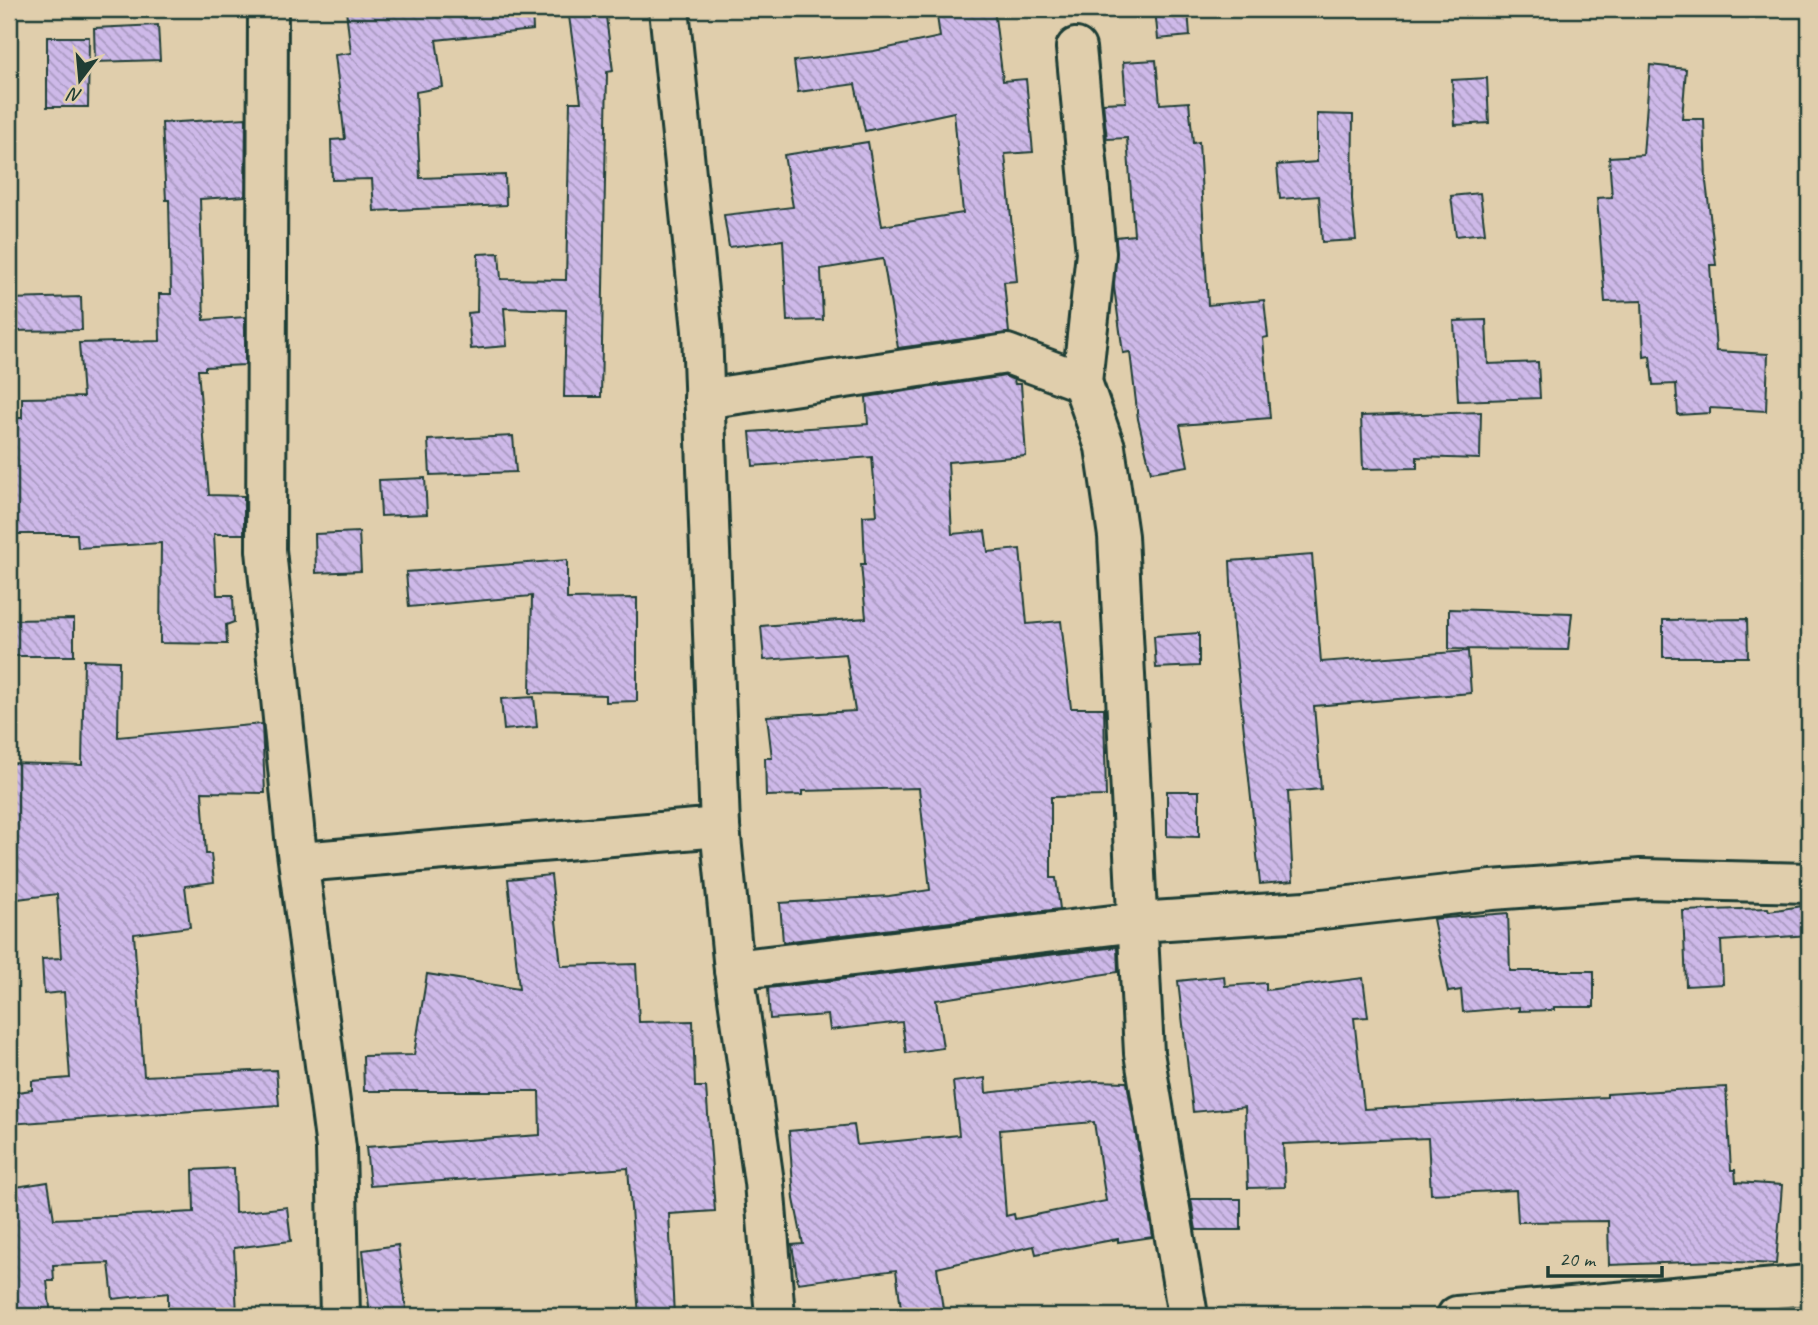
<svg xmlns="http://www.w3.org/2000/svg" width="1818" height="1325" font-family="Caveat,sans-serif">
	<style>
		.building { fill: url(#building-back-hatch); stroke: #1f3d34; stroke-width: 2; fill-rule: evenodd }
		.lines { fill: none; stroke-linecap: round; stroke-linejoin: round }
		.minor-casing { stroke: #1f3d34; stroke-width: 44 }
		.minor { stroke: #e0ceac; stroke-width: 38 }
	</style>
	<defs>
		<pattern id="building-back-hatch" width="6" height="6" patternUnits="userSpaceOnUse" patternTransform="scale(1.75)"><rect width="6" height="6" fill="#ceb9e9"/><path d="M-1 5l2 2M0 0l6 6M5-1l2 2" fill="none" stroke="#a798be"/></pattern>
	</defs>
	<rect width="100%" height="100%" fill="#e0ceac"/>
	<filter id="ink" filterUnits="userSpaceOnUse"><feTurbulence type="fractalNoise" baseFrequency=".0143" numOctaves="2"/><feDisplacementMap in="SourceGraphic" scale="14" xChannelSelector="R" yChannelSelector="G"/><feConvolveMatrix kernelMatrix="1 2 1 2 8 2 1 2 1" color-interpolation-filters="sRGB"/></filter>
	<g filter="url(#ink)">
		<!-- building -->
		<g class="building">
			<path d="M532,9L533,30L436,40L443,87L416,92L420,178L505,175L506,205L374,211L372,179L332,180L331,140L345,139L335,55L351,53L346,10Z"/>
			<path d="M568,9H605L613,71L607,72L601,397H564L566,310L504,308L507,346L471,349L468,313L477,312L478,254L499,253L501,279L566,280L570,102H581Z"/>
			<path d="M936,9H994L1003,81L1026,79L1033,152L1005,154L1017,281L1004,282L1009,333L898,348L883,259L821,269L823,320L787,321L783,240L729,247L724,215L793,207L784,155L868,142L882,226L963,213L954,112L865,131L855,84L798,92L794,61L874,51L940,37Z"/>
			<path d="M1155,9H1188L1190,36L1158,39Z"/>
			<path d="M158,25L160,60L95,62L94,28Z"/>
			<path d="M47,37H89L88,107H47Z"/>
			<path d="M1156,60L1160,104L1189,102L1193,143L1199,142L1208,305L1264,300L1268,337L1263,338L1270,418L1180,425L1188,466L1151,472L1138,419L1130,352L1123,353L1114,287L1116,237L1134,235L1127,138L1107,139L1103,103L1126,102L1123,62Z"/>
			<path d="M1650,65L1686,69L1682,119H1704L1706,182L1716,265H1710L1716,351L1768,354L1766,411L1710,408V413L1678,415L1676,384L1653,385L1650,356L1644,357L1642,301L1605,302L1597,198L1612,197L1609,157L1643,155Z"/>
			<path d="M1487,78L1489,123L1455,125L1452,80Z"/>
			<path d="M1317,114L1353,115L1352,200L1356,240L1322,242L1319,196L1280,199L1277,165L1317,162Z"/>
			<path d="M246,118L245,196L200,199L204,320L245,317V365L205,367V370H198L209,495L244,496V534H214L217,595H233L234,622L226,625L227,644L160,643L161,543L78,548L77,534H9V418H22V398L83,397L79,343L160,341L159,294H171L169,200H166L162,123Z"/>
			<path d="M1480,193L1485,233L1456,236L1451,196Z"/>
			<path d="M81,297L82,330L9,331V299Z"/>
			<path d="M1486,320L1488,364L1538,362L1540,398L1458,401L1454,321Z"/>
			<path d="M1005,376L1014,380L1015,384H1021L1026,456L948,462L952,534L985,531L988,552L1020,549L1027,624L1061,621L1071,708H1104L1106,796L1051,797V878H1056L1060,909L783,942L780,903L889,896L930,890L919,788L802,791V795L766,796L765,758H772L767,716L855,711L846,654L764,660L761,626L866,618L861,564H865L863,516L877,515L872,457L753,466L750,432L868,424L866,397Z"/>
			<path d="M1481,412L1480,459L1417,457V468L1363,469L1361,416Z"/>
			<path d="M513,436L516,472L430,475L428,440Z"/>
			<path d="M425,478L427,514L381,516L379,480Z"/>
			<path d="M359,532L361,571L316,573L315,534Z"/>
			<path d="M1312,555L1321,662L1468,651L1471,693L1314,706L1321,789L1288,792L1293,881L1260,884L1233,627L1230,561Z"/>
			<path d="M567,560V599L637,598V701L606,702V695L530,693L532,596L409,607L406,572Z"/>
			<path d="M1449,609L1572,613L1568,650L1449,649Z"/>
			<path d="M74,619V656H9V620Z"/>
			<path d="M1747,619L1748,657H1663V620Z"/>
			<path d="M1199,633V666L1156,668L1154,636Z"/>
			<path d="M84,660L119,661L118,737L262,724L265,793L202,792L206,854H211L214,882L185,886L190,927L134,934L144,1076L276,1070L279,1105L9,1124V1093L32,1090V1081L70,1078L64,992L44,994L42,959L61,958L57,894L9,900V763L82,765Z"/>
			<path d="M534,697L537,727L504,730L501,699Z"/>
			<path d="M1167,791H1199V837L1167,836Z"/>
			<path d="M551,875L561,966L636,964L639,1022L693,1021L695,1087H706L715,1211L669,1214L674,1316H639L628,1168L370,1186L366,1147L540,1135L539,1091H364L363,1056L414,1055L427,974L519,989L508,879Z"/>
			<path d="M1809,905V935L1721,941L1723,984L1686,986L1683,911L1768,908L1769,911Z"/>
			<path d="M1508,913L1510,971H1594V1007H1554V1010L1519,1011V1007L1463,1012L1461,990L1448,992L1433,919Z"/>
			<path d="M1117,947L1118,972L936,1000L943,1048L906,1053L902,1022L830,1030L828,1015L770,1019L768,988Z"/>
			<path d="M1224,976L1225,986L1266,983V990L1363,978L1368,1017L1354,1018L1364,1109L1607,1097V1094L1726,1087L1731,1170H1735L1736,1182L1782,1185L1776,1264L1716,1261L1609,1265L1608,1221L1518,1222L1516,1190L1431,1194L1428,1138L1283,1144L1285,1187L1248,1188L1245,1107L1193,1112L1178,981Z"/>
			<path d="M985,1078L986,1093L1095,1081L1127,1082L1153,1237L1118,1242V1239L1036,1254L1034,1246L937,1268L944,1316H902L896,1270L798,1283L792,1245L803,1244L794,1199L789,1131L854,1125L857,1145L959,1135L953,1082ZM1094,1122L1106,1201L1015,1219L1014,1214L1006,1216L1000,1130Z"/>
			<path d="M234,1168L235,1213L287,1207L291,1241L234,1248L237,1316H168V1293L113,1299L109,1263L53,1265L54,1281H47L51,1316H9V1188L48,1182L54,1219L194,1212L193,1170Z"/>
			<path d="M1191,1199H1241V1230H1196Z"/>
			<path d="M398,1245L407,1316H370L363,1250Z"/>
		</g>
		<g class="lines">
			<!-- minor casing -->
			<g class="minor-casing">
				<g id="minor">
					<path d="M268,9L266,550L295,837L336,1148L340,1316"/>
					<path d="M669,9L702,330L720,827L734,970L764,1182L775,1316"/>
					<path d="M1076,48L1096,253L1082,382"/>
					<path d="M704,399L1007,354L1082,382L1105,447L1118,536L1144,1053L1188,1316"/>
					<path d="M300,862L720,827"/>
					<path d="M734,970L1138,922L1305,911L1492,890L1641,879L1809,883"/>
					<path d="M1457,1316L1809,1285"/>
				</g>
			</g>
			<!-- minor -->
			<use href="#minor" class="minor"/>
		</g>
	</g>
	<!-- margin -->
	<rect width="1818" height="1325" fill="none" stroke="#e0ceac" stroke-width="35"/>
	<rect x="18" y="18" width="1783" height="1290" fill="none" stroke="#1f3d34" stroke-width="2.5" filter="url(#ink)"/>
	<!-- north arrow -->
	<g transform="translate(80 80) rotate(196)" stroke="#e0ceac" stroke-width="5" paint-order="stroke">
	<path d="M0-5L12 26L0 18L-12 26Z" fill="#1f3d34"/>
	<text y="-10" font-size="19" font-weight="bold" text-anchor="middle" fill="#1f3d34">N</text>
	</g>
	<!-- scale -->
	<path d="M1548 1266v10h114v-10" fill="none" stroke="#1f3d34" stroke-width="3.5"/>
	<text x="1559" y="1266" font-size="21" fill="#1f3d34" stroke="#e0ceac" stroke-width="5" paint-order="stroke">20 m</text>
</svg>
